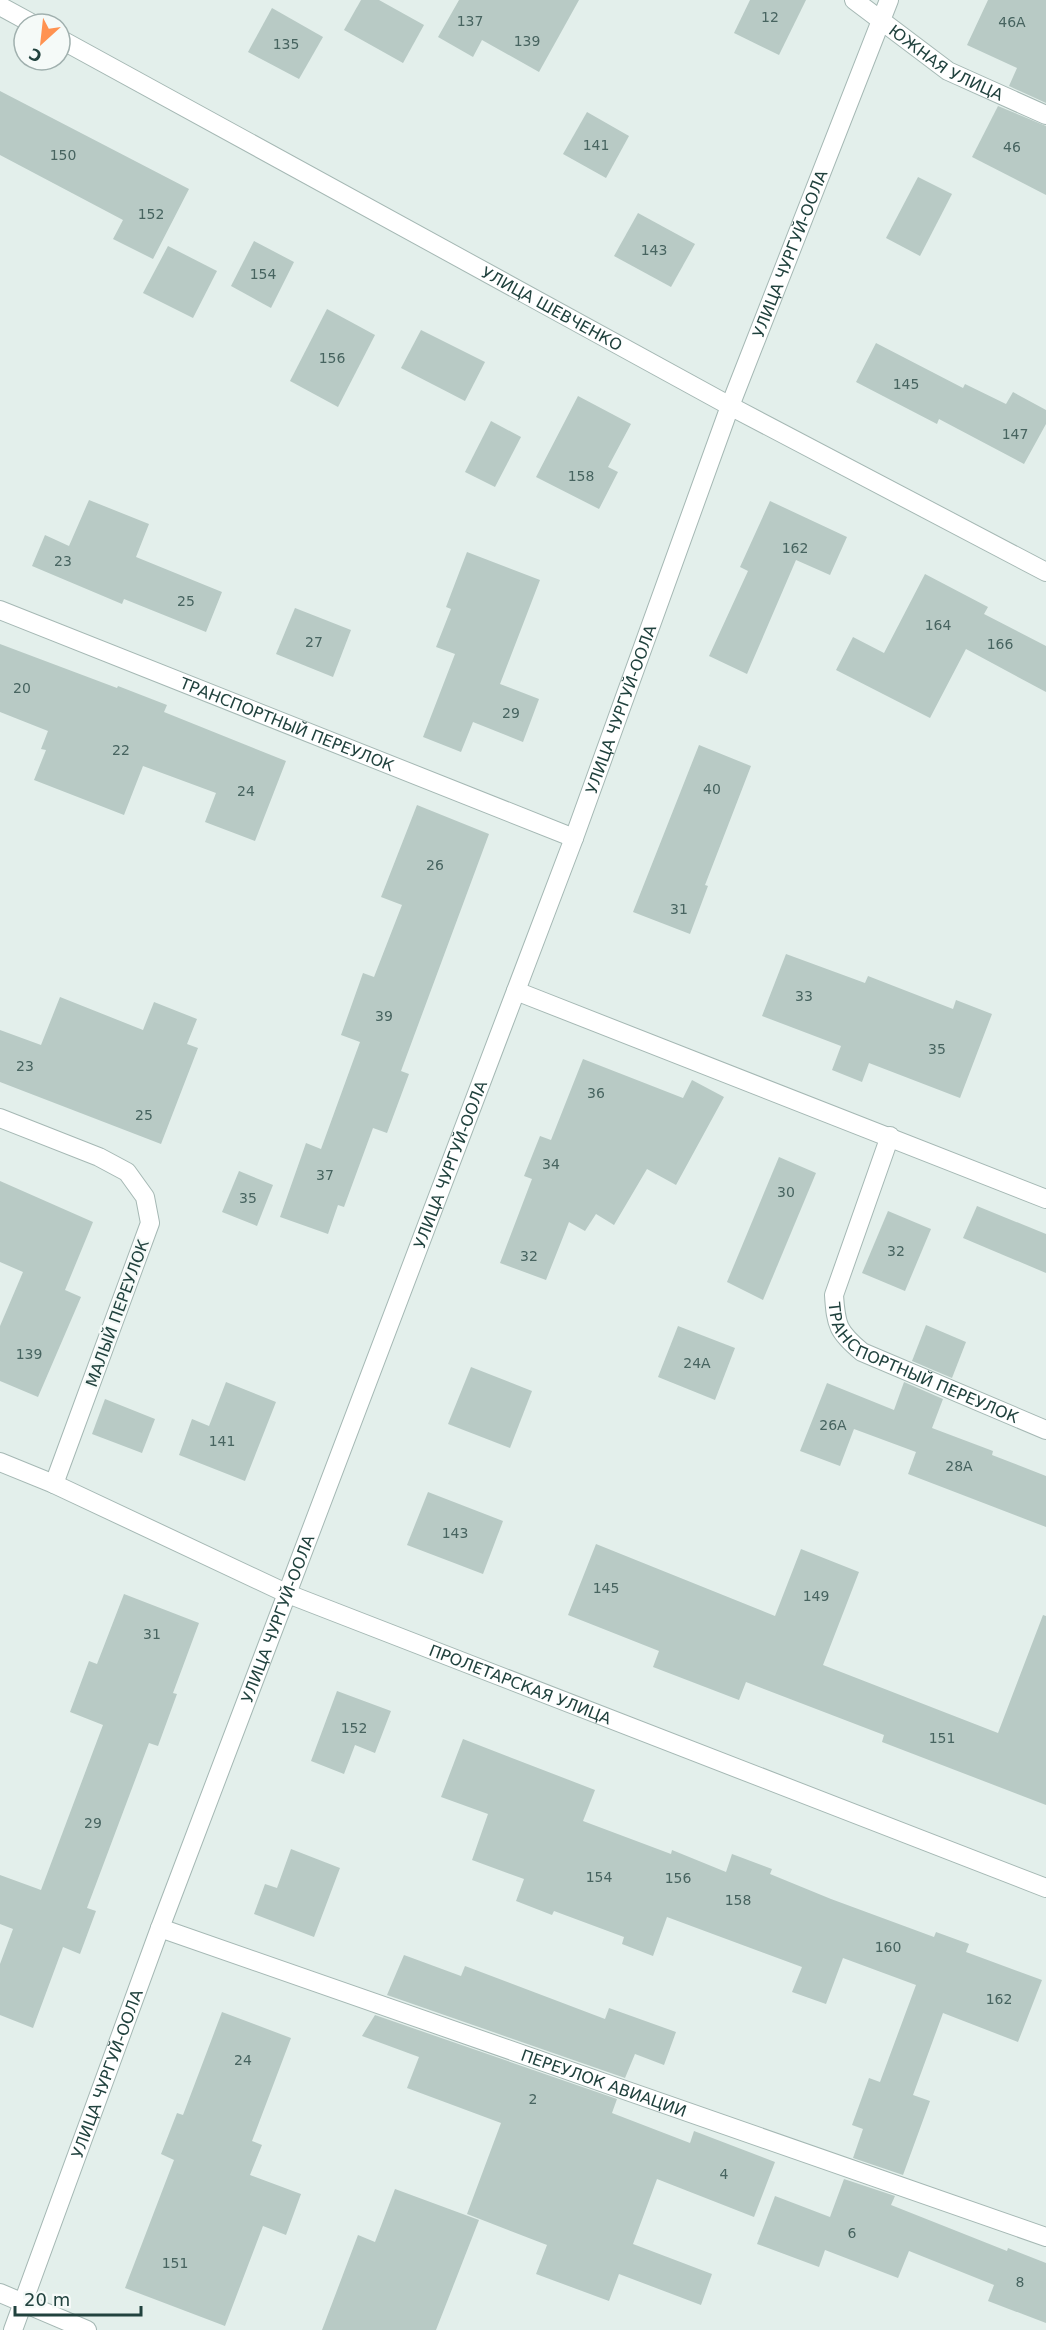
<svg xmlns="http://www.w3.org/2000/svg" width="1046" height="2330" font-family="'DejaVu Sans',sans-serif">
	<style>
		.building { fill: #b8cac5 }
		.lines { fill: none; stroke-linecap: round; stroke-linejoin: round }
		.minor-casing { stroke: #a5b8b4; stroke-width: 20 }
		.minor { stroke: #fff; stroke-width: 18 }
		.labels { text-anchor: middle; stroke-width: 4.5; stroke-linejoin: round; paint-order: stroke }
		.number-label { font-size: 14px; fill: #476460 }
		.street-label { font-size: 16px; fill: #21423e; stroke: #f5faf8 }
	</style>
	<rect width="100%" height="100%" fill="#e3efeb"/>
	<!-- building -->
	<g class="building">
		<path d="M361,0H379L424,25L403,63L344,30Z"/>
		<path d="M459,0H579L539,72L482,40L473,57L438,37Z"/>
		<path d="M750,0H806L779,55L734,33Z"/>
		<path d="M988,0H1046V103L1009,86L1017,68L967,45Z"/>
		<path d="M272,8L323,37L299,79L248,52Z"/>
		<path d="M0,91L189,189L153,259L113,239L123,220L0,155Z"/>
		<path d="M998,106L1046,126V195L972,157Z"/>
		<path d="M587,112L629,136L606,178L563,154Z"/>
		<path d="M918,177L952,194L920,256L886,238Z"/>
		<path d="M638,213L695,244L671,287L614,256Z"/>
		<path d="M254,241L294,262L271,308L231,286Z"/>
		<path d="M168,246L217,271L193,318L143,293Z"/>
		<path d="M327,309L375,335L338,407L290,381Z"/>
		<path d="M421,330L485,362L465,401L401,368Z"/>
		<path d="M876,343L963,388L965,384L1006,404L1013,392L1046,410V424L1024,464L939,419L937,424L856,382Z"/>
		<path d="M578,396L631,424L608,467L618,472L599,509L536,477Z"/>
		<path d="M491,421L521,437L495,487L465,472Z"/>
		<path d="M89,500L149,524L136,557L222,592L206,632L124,599L122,604L32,566L45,535L69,546Z"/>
		<path d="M770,501L847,537L830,575L796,560L747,674L709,656L748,571L740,567Z"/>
		<path d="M467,552L540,580L500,684L539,699L523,742L473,722L461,752L423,737L455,654L436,647L451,609L446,607Z"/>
		<path d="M925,574L988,607L984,614L1046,646V692L966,649L930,718L836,670L853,637L884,653Z"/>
		<path d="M295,608L351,630L333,677L276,654Z"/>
		<path d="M0,644L117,688L118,686L167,705L164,712L286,761L255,841L205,822L216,793L143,766L124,815L34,780L46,750L41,749L48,731L0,712Z"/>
		<path d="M699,745L751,766L705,885L708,886L690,934L633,912Z"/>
		<path d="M417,805L489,834L401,1071L409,1074L387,1133L373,1128L344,1207L338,1205L328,1234L280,1217L306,1143L321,1149L360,1042L341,1035L363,973L374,977L402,905L381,897Z"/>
		<path d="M786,954L865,983L868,976L953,1009L956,1000L992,1014L960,1098L869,1063L862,1082L832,1070L841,1046L762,1016Z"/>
		<path d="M60,997L143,1030L154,1002L197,1019L187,1044L198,1048L161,1144L0,1082V1030L41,1045Z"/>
		<path d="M583,1059L683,1098L692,1080L724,1097L676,1185L647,1169L614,1225L596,1214L585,1231L569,1222L546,1280L500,1263L532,1179L524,1176L540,1136L551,1140Z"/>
		<path d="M779,1157L816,1173L763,1300L727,1282Z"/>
		<path d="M239,1171L273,1185L257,1226L222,1212Z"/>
		<path d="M0,1181L93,1222L65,1290L81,1297L38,1397L0,1381V1326L23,1272L0,1262Z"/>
		<path d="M977,1206L1046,1234V1273L963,1238Z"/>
		<path d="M888,1211L931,1229L905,1291L862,1273Z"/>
		<path d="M926,1325L966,1342L952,1378L912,1361Z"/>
		<path d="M678,1326L735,1348L715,1400L658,1377Z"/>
		<path d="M471,1367L532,1391L510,1448L448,1424Z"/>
		<path d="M226,1382L276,1402L245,1481L179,1455L192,1419L209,1426Z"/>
		<path d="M904,1382L943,1399L932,1428L993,1451L992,1455L1046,1476V1527L908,1474L916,1452L854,1429L840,1466L800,1451L827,1383L894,1410Z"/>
		<path d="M105,1399L155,1419L142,1453L92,1434Z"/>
		<path d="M428,1492L503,1521L483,1574L407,1545Z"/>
		<path d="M596,1544L775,1616L801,1549L859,1572L823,1665L998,1733L1043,1615L1046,1616V1805L882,1742L884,1735L746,1682L739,1700L653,1667L659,1651L568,1615Z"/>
		<path d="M124,1594L199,1623L173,1693L177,1694L158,1746L149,1743L87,1908L96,1911L80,1954L63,1947L33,2028L0,2015V1964L13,1929L0,1924V1875L41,1890L103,1725L70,1712L89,1661L97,1664Z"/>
		<path d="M337,1691L391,1711L375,1753L355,1745L344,1774L311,1761Z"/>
		<path d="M463,1739L595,1790L583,1821L671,1854L672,1850L726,1872L732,1854L772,1869L770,1874L831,1899L934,1937L936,1932L969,1944L966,1952L1042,1980L1018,2042L943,2013L913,2095L930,2101L903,2175L853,2158L863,2129L852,2125L869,2078L880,2082L916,1985L843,1958L826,2004L792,1992L802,1967L667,1917L653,1956L622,1944L624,1937L554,1911L552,1915L516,1901L524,1879L472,1860L488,1814L441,1797Z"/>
		<path d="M291,1849L340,1868L314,1937L254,1914L265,1884L277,1888Z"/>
		<path d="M404,1955L461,1976L465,1966L605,2019L609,2008L676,2032L664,2065L635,2054L625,2078L387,1995Z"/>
		<path d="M222,2012L291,2038L252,2141L262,2145L250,2175L301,2194L286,2235L263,2226L225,2326L125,2288L174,2160L161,2154L177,2113L183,2115Z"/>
		<path d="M375,2015L617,2099L612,2113L690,2143L694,2131L775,2162L754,2217L657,2179L633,2244L712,2274L701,2305L619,2274L609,2301L536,2274L547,2245L467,2214L501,2123L407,2088L419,2057L362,2036Z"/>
		<path d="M844,2179L895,2196L891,2205L1007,2251L1008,2248L1046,2263V2323L988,2301L994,2285L909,2251L898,2278L825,2250L819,2267L757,2244L775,2196L830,2217Z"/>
		<path d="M395,2189L479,2220L436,2330H322L358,2235L375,2242Z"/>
	</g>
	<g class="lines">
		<!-- minor casing -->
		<g class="minor-casing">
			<g id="minor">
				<path id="s1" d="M854,0L948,71L1046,115"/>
				<path d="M0,6L33,24"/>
				<path id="s2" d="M60,39L730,406L1046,572"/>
				<path id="s3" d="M0,610L574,838"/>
				<path d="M516,991L1046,1199"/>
				<path d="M0,1118L99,1157L127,1172L145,1197L150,1223L54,1484"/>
				<path id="s4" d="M890,1136L834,1295C836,1326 838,1332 862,1352L1046,1430"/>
				<path id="s5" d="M0,1462L54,1484L288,1594L1046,1888"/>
				<path id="s6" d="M160,1928L1046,2237"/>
				<path d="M0,2293L87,2330"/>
				<path id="s7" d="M13,2330L160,1928L574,838L730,406L889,0"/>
			</g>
		</g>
		<!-- minor -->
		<use href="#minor" class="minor"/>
	</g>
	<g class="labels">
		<!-- number labels -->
		<g class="number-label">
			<text x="770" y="22">12</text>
			<text x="470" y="26">137</text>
			<text x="1012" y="27">46А</text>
			<text x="527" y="46">139</text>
			<text x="286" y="49">135</text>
			<text x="596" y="150">141</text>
			<text x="1012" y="152">46</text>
			<text x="63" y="160">150</text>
			<text x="151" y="219">152</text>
			<text x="654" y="255">143</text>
			<text x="263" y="279">154</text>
			<text x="332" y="363">156</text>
			<text x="906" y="389">145</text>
			<text x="1015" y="439">147</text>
			<text x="581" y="481">158</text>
			<text x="795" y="553">162</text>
			<text x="63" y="566">23</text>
			<text x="186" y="606">25</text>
			<text x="938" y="630">164</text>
			<text x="314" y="647">27</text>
			<text x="1000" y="649">166</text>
			<text x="22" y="693">20</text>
			<text x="511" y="718">29</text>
			<text x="121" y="755">22</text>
			<text x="712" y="794">40</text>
			<text x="246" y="796">24</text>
			<text x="435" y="870">26</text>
			<text x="679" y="914">31</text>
			<text x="804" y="1001">33</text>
			<text x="384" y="1021">39</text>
			<text x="937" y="1054">35</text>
			<text x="25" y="1071">23</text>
			<text x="596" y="1098">36</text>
			<text x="144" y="1120">25</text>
			<text x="551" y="1169">34</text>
			<text x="325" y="1180">37</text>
			<text x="786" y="1197">30</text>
			<text x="248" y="1203">35</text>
			<text x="896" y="1256">32</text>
			<text x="529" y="1261">32</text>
			<text x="29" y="1359">139</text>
			<text x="697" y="1368">24А</text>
			<text x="833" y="1430">26А</text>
			<text x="222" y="1446">141</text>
			<text x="959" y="1471">28А</text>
			<text x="455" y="1538">143</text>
			<text x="606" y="1593">145</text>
			<text x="816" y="1601">149</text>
			<text x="152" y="1639">31</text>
			<text x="354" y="1733">152</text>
			<text x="942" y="1743">151</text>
			<text x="93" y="1828">29</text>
			<text x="599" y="1882">154</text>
			<text x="678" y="1883">156</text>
			<text x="738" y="1905">158</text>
			<text x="888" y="1952">160</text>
			<text x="999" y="2004">162</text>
			<text x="243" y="2065">24</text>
			<text x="533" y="2104">2</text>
			<text x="724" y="2179">4</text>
			<text x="852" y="2238">6</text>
			<text x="175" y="2268">151</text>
			<text x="1020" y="2287">8</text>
		</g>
		<!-- street labels -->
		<g class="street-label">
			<text dy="6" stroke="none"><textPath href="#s1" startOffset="112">ЮЖНАЯ УЛИЦА</textPath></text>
			<text dy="6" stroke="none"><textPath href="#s7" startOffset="2217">УЛИЦА ЧУРГУЙ-ООЛА</textPath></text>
			<text dy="6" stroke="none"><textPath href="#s2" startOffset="561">УЛИЦА ШЕВЧЕНКО</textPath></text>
			<text dy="6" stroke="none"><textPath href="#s7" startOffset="1731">УЛИЦА ЧУРГУЙ-ООЛА</textPath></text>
			<text dy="6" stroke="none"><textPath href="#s3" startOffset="309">ТРАНСПОРТНЫЙ ПЕРЕУЛОК</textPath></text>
			<text dy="6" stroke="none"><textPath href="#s7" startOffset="1245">УЛИЦА ЧУРГУЙ-ООЛА</textPath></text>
			<text transform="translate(117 1313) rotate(-70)" y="6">МАЛЫЙ ПЕРЕУЛОК</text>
			<text dy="6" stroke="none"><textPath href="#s4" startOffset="290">ТРАНСПОРТНЫЙ ПЕРЕУЛОК</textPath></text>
			<text dy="6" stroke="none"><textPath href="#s7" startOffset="759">УЛИЦА ЧУРГУЙ-ООЛА</textPath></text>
			<text dy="6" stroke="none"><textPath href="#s5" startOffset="566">ПРОЛЕТАРСКАЯ УЛИЦА</textPath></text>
			<text dy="6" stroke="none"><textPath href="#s7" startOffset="273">УЛИЦА ЧУРГУЙ-ООЛА</textPath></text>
			<text dy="6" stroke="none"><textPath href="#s6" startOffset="470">ПЕРЕУЛОК АВИАЦИИ</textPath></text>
		</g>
	</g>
	<!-- north arrow -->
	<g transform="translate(42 42) rotate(207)"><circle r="28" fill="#f5faf8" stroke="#a0b0ae" stroke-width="1.5"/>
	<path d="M0-4.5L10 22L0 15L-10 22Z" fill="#ff9251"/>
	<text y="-9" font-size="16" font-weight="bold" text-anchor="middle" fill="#21423e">С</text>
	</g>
	<!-- scale -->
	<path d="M15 2306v9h126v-9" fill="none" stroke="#21423e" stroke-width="3"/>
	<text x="24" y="2306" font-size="18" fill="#21423e" stroke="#f5faf8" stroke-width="4.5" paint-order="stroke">20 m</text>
</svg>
